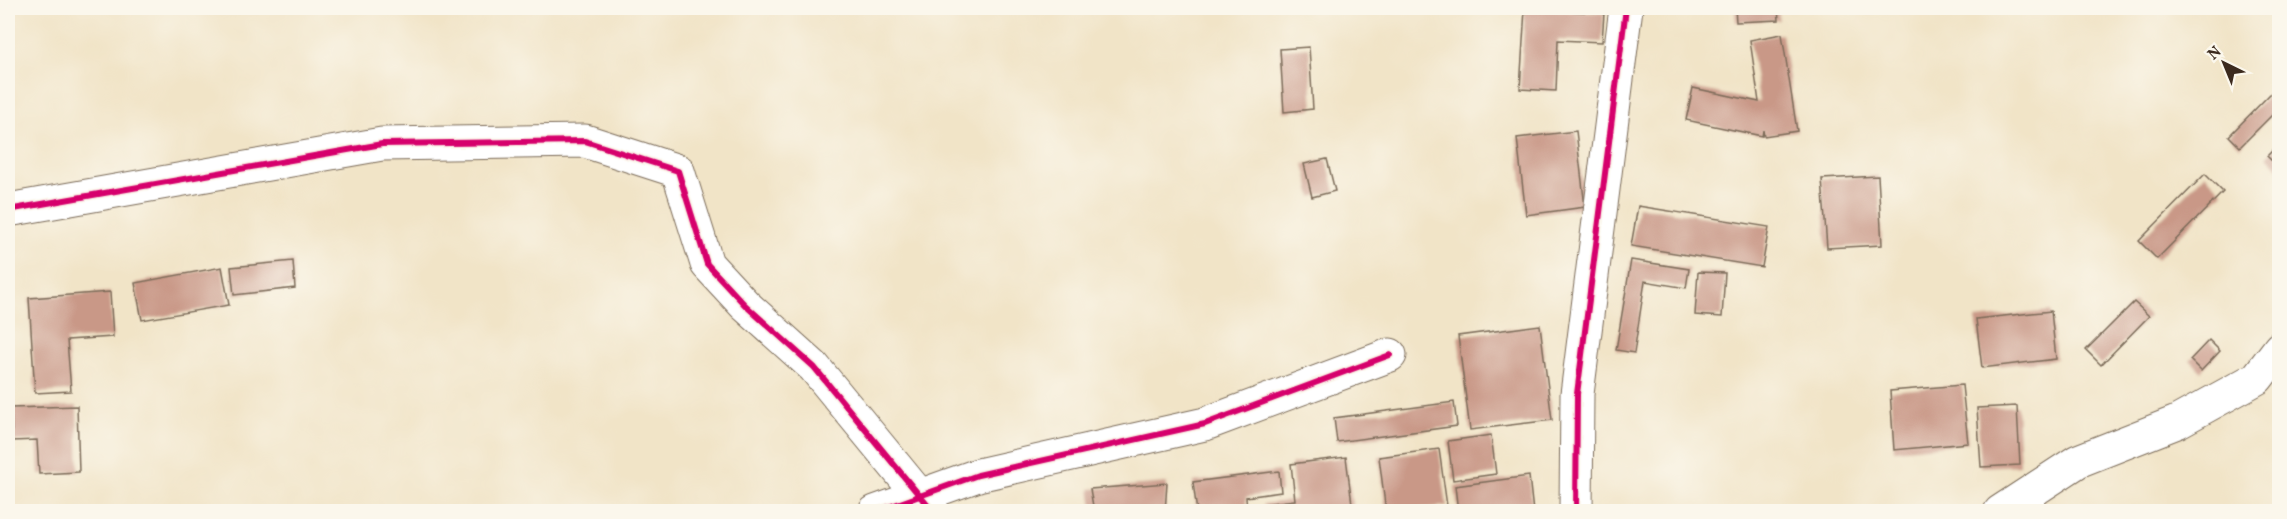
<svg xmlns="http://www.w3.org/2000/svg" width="2287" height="519" font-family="Vollkorn,serif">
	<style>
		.building { fill: #c99887 }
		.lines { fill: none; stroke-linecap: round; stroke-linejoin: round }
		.street-casing { stroke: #7b6b59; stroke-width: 35 }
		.street { stroke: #fff; stroke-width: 33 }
		.cycleway-casing { stroke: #fbf7ec; stroke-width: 10 }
		.cycleway { stroke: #d6006c; stroke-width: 6 }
	</style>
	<rect width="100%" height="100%" fill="#fbf7ec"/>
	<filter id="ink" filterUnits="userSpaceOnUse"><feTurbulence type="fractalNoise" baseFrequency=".0167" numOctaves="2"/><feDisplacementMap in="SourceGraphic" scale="12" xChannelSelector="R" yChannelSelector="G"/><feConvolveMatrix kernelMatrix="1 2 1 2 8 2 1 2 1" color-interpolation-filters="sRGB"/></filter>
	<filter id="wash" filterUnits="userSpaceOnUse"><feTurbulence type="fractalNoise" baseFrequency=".008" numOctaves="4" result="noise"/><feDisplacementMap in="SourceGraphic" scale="24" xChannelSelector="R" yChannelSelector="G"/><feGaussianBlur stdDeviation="1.35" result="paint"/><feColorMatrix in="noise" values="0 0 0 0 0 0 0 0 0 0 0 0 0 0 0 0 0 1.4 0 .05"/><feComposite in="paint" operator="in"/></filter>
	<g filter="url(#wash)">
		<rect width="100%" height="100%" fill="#f1e4c7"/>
		<g id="blocks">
			<!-- building -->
			<g class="building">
				<path d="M1735,8H1778L1779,20L1736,22Z"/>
				<path d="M1525,9L1604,13L1602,42L1558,40L1556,91L1520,89Z"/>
				<path d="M1782,34L1797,131L1764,136L1763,130L1762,136L1686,120L1693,88L1759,102L1750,40Z"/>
				<path d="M1309,47L1313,109L1284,112L1280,49Z"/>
				<path d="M2271,93L2280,100V107L2240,147L2229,136Z"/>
				<path d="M1576,131L1585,207L1526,215L1517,138Z"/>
				<path d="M2280,143V169L2267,156Z"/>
				<path d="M1327,159L1335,191L1312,197L1304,164Z"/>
				<path d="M2205,174L2223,192L2157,259L2139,241Z"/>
				<path d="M1878,176L1882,245L1827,248L1822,179Z"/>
				<path d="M1638,206L1769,227L1762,267L1631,246Z"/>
				<path d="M1631,260L1689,269L1686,288L1645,281L1634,353L1616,350Z"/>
				<path d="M293,261L295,288L234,295L231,267Z"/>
				<path d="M222,267L229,305L142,320L135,283Z"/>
				<path d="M1698,272L1725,273L1722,317L1695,315Z"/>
				<path d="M110,292L113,337L67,340L71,391L35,393L29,298Z"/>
				<path d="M2134,302L2149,316L2101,365L2086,350Z"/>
				<path d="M2051,311L2056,359L1982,368L1976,319Z"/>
				<path d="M1540,325L1552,420L1470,430L1458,336Z"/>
				<path d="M2209,340L2220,351L2201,371L2190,360Z"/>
				<path d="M1962,385L1968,443L1894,450L1890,391Z"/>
				<path d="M1454,402L1457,426L1337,442L1334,418Z"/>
				<path d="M77,406L79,472L39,474L37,440L12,441L11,408Z"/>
				<path d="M2017,406L2020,465L1981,467L1977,408Z"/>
				<path d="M1491,435L1496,474L1453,480L1448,441Z"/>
				<path d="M1439,449L1447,506L1386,512L1379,457Z"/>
				<path d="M1346,457L1353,512H1264L1263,504L1295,500L1291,464Z"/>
				<path d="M1279,471L1281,492L1246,497L1247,512H1197L1193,482Z"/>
				<path d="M1529,476L1533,512H1458L1455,486Z"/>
				<path d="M1167,483L1165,512H1094L1090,489Z"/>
			</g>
		</g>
	</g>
	<g filter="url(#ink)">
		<use href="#blocks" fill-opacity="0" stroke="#7b6b59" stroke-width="1.5"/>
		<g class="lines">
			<!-- street casing -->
			<g class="street-casing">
				<g id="street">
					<path d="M8,210L382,144L585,141L678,171L707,264L745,305L814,367L933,512"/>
					<path d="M875,512L978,475L1205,424L1390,355"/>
					<path d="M1576,512L1577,394L1626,8"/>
					<path d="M2000,512L2078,461L2177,422L2257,378L2280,348"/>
				</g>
			</g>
			<!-- street -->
			<use href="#street" class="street"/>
			<!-- cycleway casing -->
			<g class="cycleway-casing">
				<g id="cycleway">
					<path d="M8,210L382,144L585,141L678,171L707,264L745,305L814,367L933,512"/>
					<path d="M875,512L978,475L1205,424L1390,355"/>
					<path d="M1576,512L1577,394L1626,8"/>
				</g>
			</g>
			<!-- cycleway -->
			<use href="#cycleway" class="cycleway"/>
		</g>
	</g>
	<!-- margin -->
	<rect width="2287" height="519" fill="none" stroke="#fbf7ec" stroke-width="30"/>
	<!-- north arrow -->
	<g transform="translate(2224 63) rotate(317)" stroke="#fbf7ec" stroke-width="4.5" paint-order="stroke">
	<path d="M0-4.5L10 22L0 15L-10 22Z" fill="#3b2a1e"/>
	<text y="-9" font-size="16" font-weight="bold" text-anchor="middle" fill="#3b2a1e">N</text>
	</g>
</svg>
